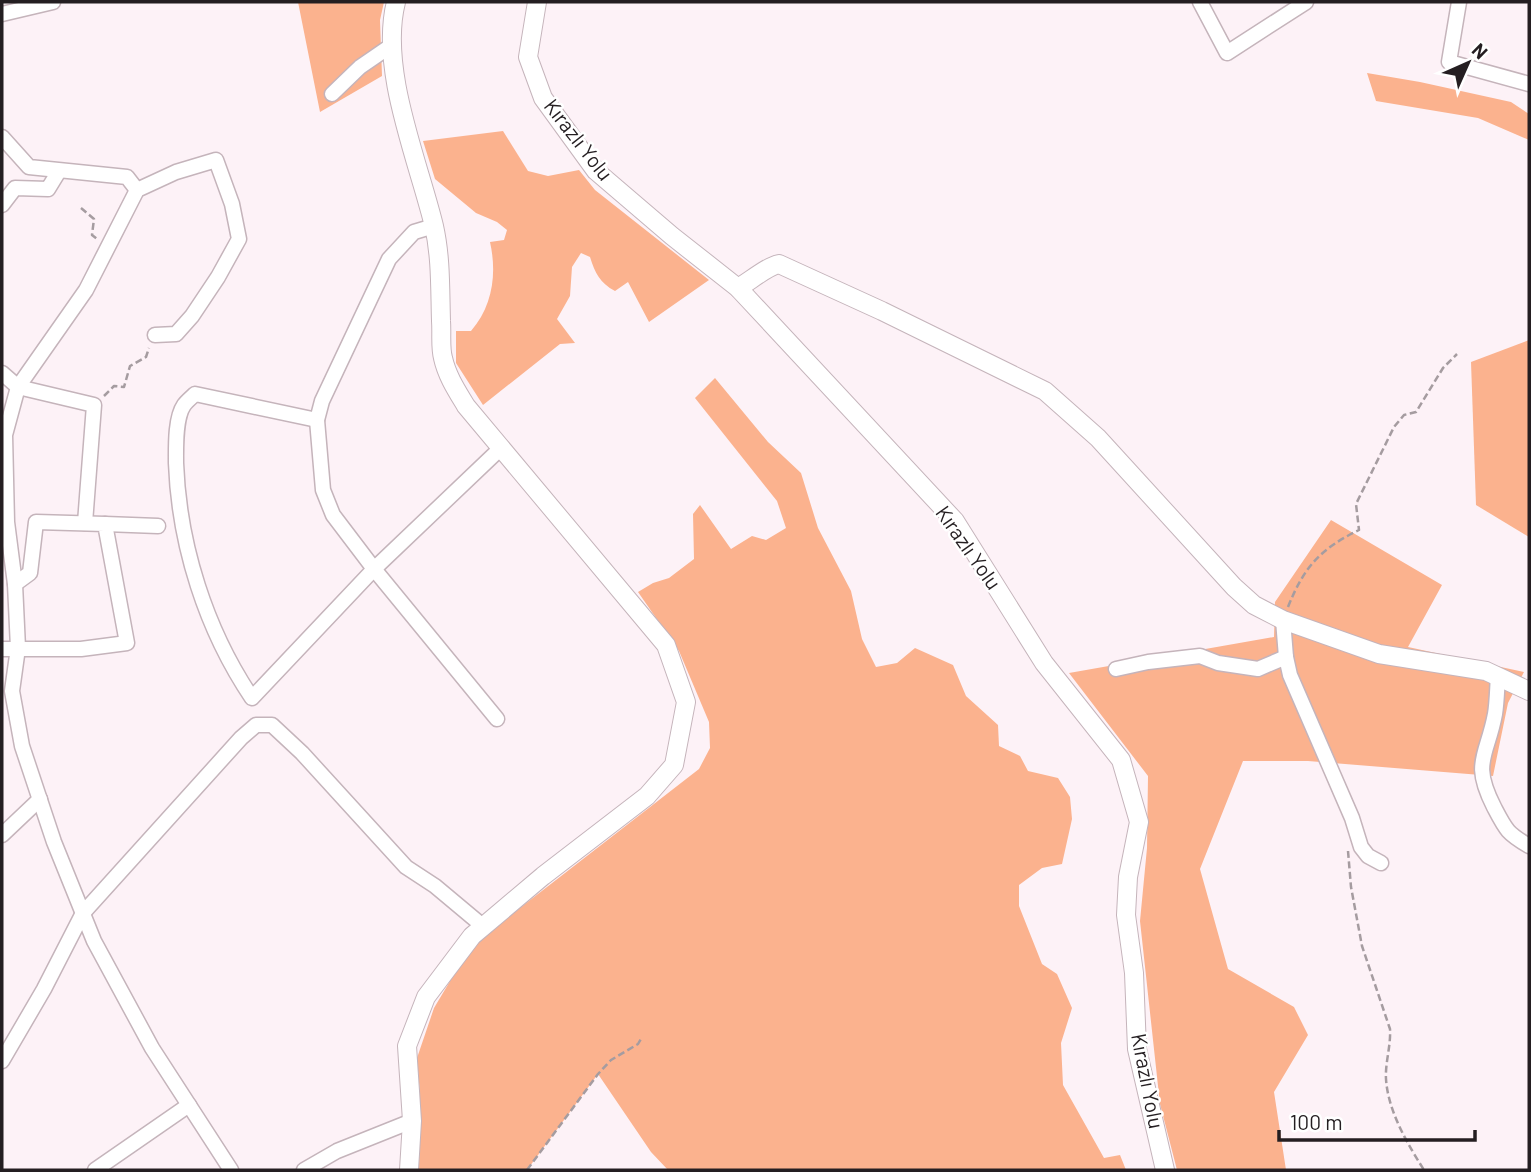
<svg xmlns="http://www.w3.org/2000/svg" width="1531" height="1172" font-family="Barlow,sans-serif">
	<style>
		.green { fill: #fbb28e }
		.lines { fill: none; stroke-linecap: round; stroke-linejoin: round }
		.minor-casing { stroke: #c5b4bb; stroke-width: 17 }
		.tertiary-casing { stroke: #c5b4bb; stroke-width: 20 }
		.path { stroke: #a59ca0; stroke-width: 2.5; stroke-dasharray: 7 3.5; stroke-linecap: butt }
		.minor { stroke: #fff; stroke-width: 14 }
		.tertiary { stroke: #fff; stroke-width: 18 }
		.labels { text-anchor: middle; stroke-width: 5; stroke-linejoin: round; paint-order: stroke }
		.street-label { font-size: 21px; fill: #241e21; stroke: #fff }
	</style>
	<rect width="100%" height="100%" fill="#fdf2f7"/>
	<!-- green -->
	<g class="green">
		<path d="M298,2H384L380,20L382,76L320,112Z"/>
		<path d="M1367,73L1420,82L1511,102L1529,114V140L1478,118L1376,101Z"/>
		<path d="M503,131L528,171L548,176L579,170L595,190L709,280L649,322L628,282L615,291C600,283 595,273 590,257L581,253L572,267L570,296L557,319L575,343L560,344L483,405L456,363V331H471C493,306 497,273 490,242L504,240L507,230L497,222L476,213L435,179L423,141Z"/>
		<path d="M1529,340V537L1476,505L1471,362Z"/>
		<path d="M715,378L768,442L801,473L818,528L851,591L862,639L876,667L897,663L915,648L953,665L966,696L998,725L999,746L1020,756L1028,771L1058,778L1070,797L1072,819L1062,864L1042,868L1019,885V906L1042,964L1057,974L1072,1008L1061,1043L1063,1085L1104,1158L1120,1155L1126,1170H668L651,1152L598,1074L527,1170H419L420,1094L417,1058L434,1008L471,946L699,769L710,748L709,722L679,651L638,592L653,583L669,578L694,559L693,514L700,505L731,549L752,536L766,540L786,528L777,501L695,398Z"/>
		<path d="M1331,520L1442,585L1408,647L1524,672L1508,703L1493,776L1308,761H1243L1200,869L1228,969L1294,1007L1308,1035L1274,1092L1286,1170H1177L1160,1104L1140,921L1147,848L1148,776L1069,673L1274,637L1275,602Z"/>
	</g>
	<g class="lines">
		<!-- minor casing -->
		<g class="minor-casing">
			<g id="minor">
				<path d="M1200,2L1227,53L1306,2"/>
				<path d="M1459,2L1449,62L1529,84"/>
				<path d="M2,14L53,2"/>
				<path d="M332,94L360,67L392,45"/>
				<path d="M2,137L29,167L127,177L137,190"/>
				<path d="M2,205L15,188L48,189L59,171"/>
				<path d="M434,226L414,232L389,259L322,401L317,420L323,490L333,515L374,569L497,719"/>
				<path d="M155,335L176,334L192,316L218,277L239,239L232,204L216,160L176,172L137,190L86,290L18,387L5,435L7,522L15,584L18,648L12,691L22,746L54,842L94,941L152,1048L231,1170"/>
				<path d="M2,373L18,387L94,405L85,523"/>
				<path d="M317,420L195,394C192,397 187,401 184,405C175,418 176,447 176,463C179,545 206,630 252,698L374,569L502,447"/>
				<path d="M105,524L158,526"/>
				<path d="M1283,620L1286,657L1290,675L1352,818L1361,847L1368,856L1381,863"/>
				<path d="M2,649H81L127,643L105,524L36,522L30,573L15,584"/>
				<path d="M1116,669L1148,662L1200,656L1218,663L1258,669L1286,657"/>
				<path d="M1498,676C1497,689 1497,702 1495,714C1487,757 1471,762 1494,807C1506,830 1507,833 1529,846"/>
				<path d="M2,835L40,799"/>
				<path d="M2,1061L44,989L83,913L241,738L256,725H272L302,753L406,867L435,886L484,927"/>
				<path d="M95,1170L189,1105"/>
				<path d="M304,1170L337,1151L412,1121"/>
			</g>
		</g>
		<!-- tertiary casing -->
		<g class="tertiary-casing">
			<g id="tertiary">
				<path d="M396,2C379,69 418,160 434,226C441,257 440,289 441,321C442,333 440,347 443,358C447,376 457,391 466,406L666,645L686,702L674,765L647,796L543,876L472,936L426,997L407,1046L412,1121L409,1170"/>
				<path d="M537,2L528,57L543,98L596,171L672,236L738,288L955,521L1044,663L1121,760L1139,822L1128,877L1126,915L1134,973L1137,1049L1165,1170"/>
				<path d="M738,288C750,281 768,266 779,264L882,311L1045,391L1098,438L1234,587L1254,605L1283,620L1379,654L1486,671L1529,691"/>
			</g>
		</g>
		<!-- path -->
		<g class="path">
			<path d="M81,208L94,219L92,235L97,239"/>
			<path d="M104,396L114,386L124,387L130,366L146,357L149,348"/>
			<path d="M1288,607C1304,567 1320,549 1359,530L1356,504L1394,427L1404,415L1416,412L1443,368L1457,354"/>
			<path d="M1348,851L1351,887L1362,946L1390,1029C1391,1046 1385,1063 1386,1079C1388,1111 1407,1143 1424,1170"/>
			<path d="M527,1170L598,1074L611,1060L638,1044L642,1037"/>
		</g>
		<!-- minor -->
		<use href="#minor" class="minor"/>
		<!-- tertiary -->
		<use href="#tertiary" class="tertiary"/>
	</g>
	<g class="labels">
		<!-- street labels -->
		<g class="street-label">
			<text transform="translate(578 140) rotate(52)" y="7">Kırazlı Yolu</text>
			<text transform="translate(968 548) rotate(55)" y="7">Kırazlı Yolu</text>
			<text transform="translate(1147 1081) rotate(79)" y="7">Kırazlı Yolu</text>
		</g>
	</g>
	<!-- border -->
	<rect width="1531" height="1172" fill="none" stroke="#241e21" stroke-width="7"/>
	<!-- north arrow -->
	<g transform="translate(1468 63) rotate(45)" stroke="#ffffff" stroke-width="5" paint-order="stroke">
	<path d="M0-5L12 26L0 18L-12 26Z" fill="#241e21"/>
	<text y="-10" font-size="19" font-weight="bold" text-anchor="middle" fill="#241e21">N</text>
	</g>
	<!-- scale -->
	<path d="M1279 1130v10h196v-10" fill="none" stroke="#241e21" stroke-width="3.5"/>
	<text x="1290" y="1130" font-size="21" fill="#241e21" stroke="#ffffff" stroke-width="5" paint-order="stroke">100 m</text>
</svg>
